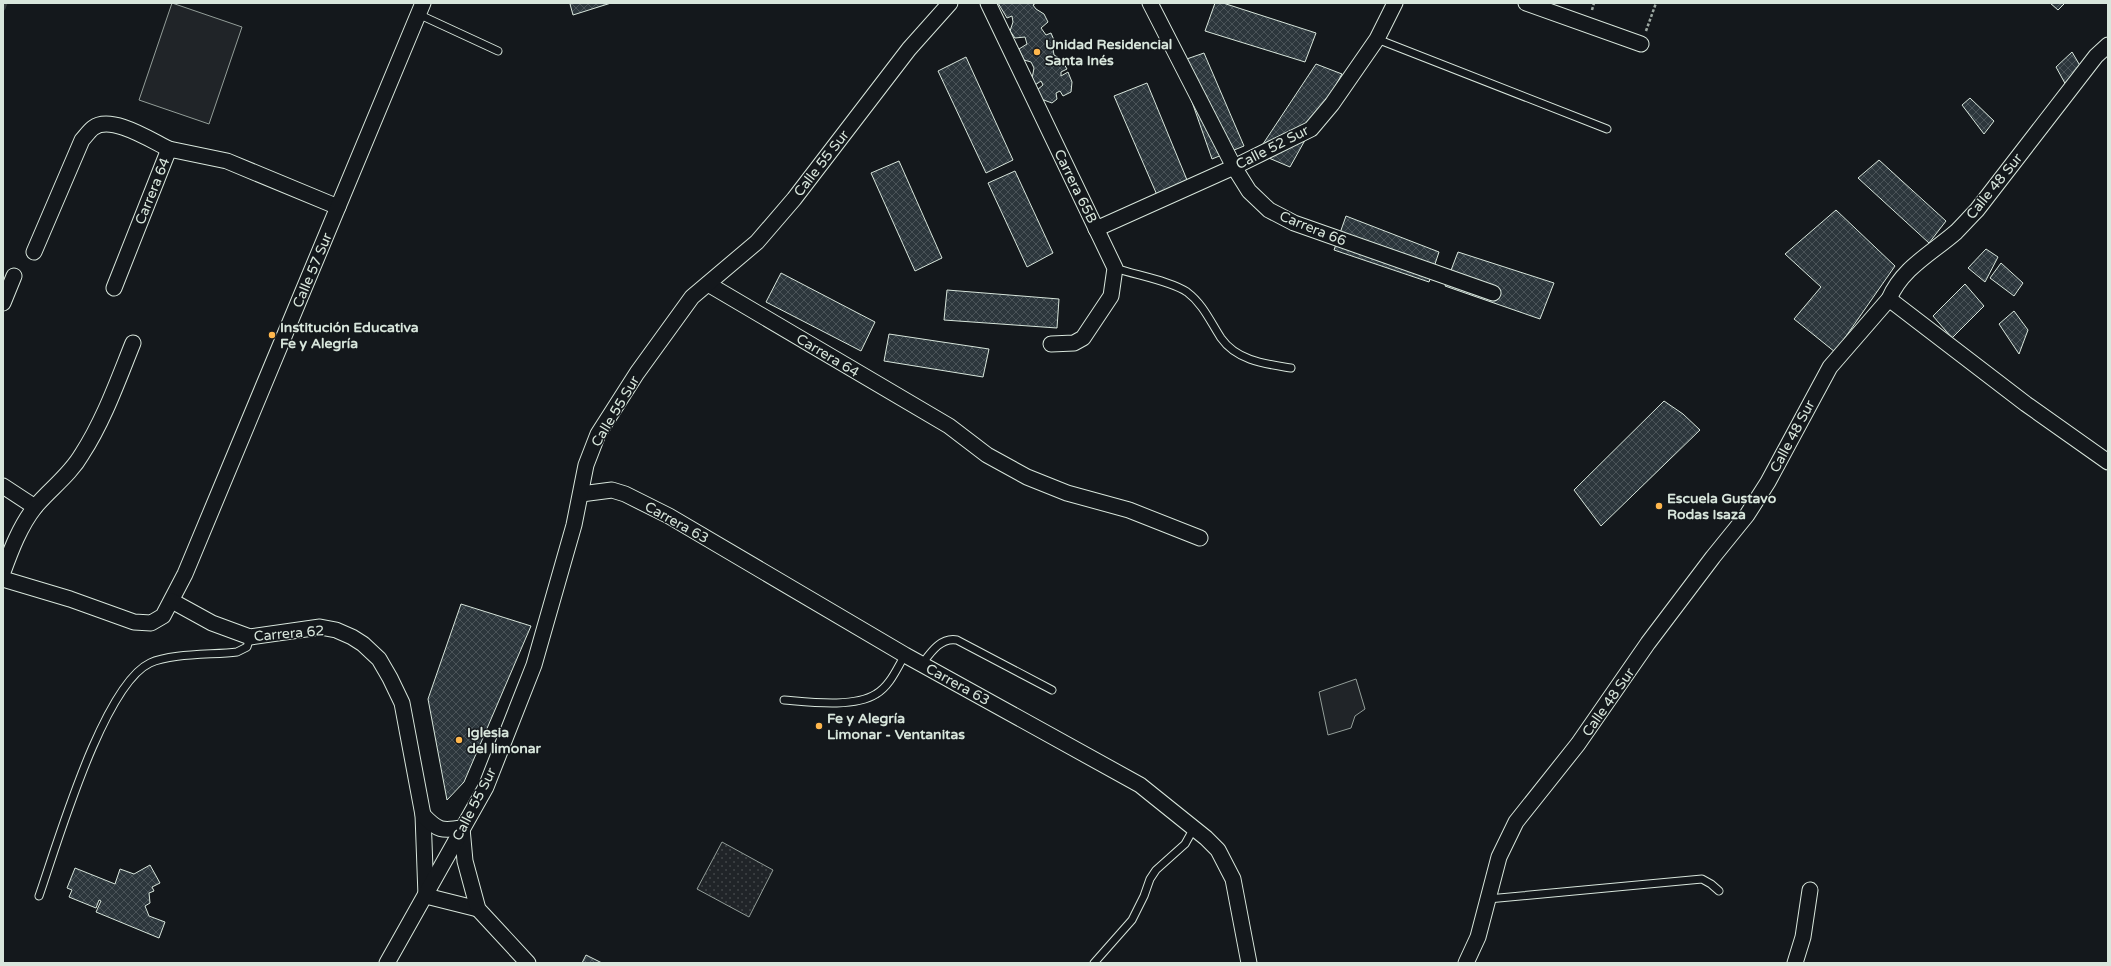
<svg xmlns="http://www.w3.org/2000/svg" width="2111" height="966" font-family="'Varela Round',sans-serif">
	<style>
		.grass { fill: url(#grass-dots); stroke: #939e99 }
		.pitch { fill: #202428; stroke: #939e99 }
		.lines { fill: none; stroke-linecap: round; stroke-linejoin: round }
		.stream { stroke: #363b3e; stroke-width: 5 }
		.building { fill: url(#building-cross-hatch); stroke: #d8e6dc }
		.service-casing { stroke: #d8e6dc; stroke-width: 9 }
		.minor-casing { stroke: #d8e6dc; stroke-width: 17 }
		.path { stroke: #9da8a2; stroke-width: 2.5; stroke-dasharray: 3 2; stroke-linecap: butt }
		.service { stroke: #14181c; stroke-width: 7 }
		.minor { stroke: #14181c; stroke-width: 15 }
		.poi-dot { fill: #ffb74d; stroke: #14181c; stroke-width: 1.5 }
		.labels { text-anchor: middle; stroke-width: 3; stroke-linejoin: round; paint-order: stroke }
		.poi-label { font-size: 14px; font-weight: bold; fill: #d8e6dc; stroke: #14181c; text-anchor: start }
		.street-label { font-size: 14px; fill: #d8e6dc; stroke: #14181c }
	</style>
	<defs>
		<pattern id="grass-dots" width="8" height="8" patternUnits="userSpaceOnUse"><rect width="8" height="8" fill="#202428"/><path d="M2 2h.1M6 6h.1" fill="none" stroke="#404447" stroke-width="1.8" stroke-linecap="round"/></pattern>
		<pattern id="building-cross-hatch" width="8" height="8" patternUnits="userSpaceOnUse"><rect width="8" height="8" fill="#2c363c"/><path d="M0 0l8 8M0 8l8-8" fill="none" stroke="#4a5358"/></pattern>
	</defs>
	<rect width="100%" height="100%" fill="#14181c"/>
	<!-- grass -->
	<path class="grass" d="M722,842L773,870L749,917L697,889Z"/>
	<!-- pitch -->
	<g class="pitch">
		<path d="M172,3L242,27L209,124L139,100Z"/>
		<path d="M1356,679L1365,709L1355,716L1351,728L1328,735L1319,692Z"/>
	</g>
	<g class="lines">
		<!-- stream -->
		<path class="stream" d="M3,8L5,3"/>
	</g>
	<!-- building -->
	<g class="building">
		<path d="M573,3H611L573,15L570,4Z"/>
		<path d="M998,3H1036L1033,5L1036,9L1044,14L1048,22L1041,28L1046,35L1051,33L1054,40L1053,49L1054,55L1061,59L1067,69L1061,72V76L1068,72L1072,82L1071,92L1063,96L1060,91L1056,93L1057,99L1052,103L1041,99L1037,90L1043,85L1041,81L1035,85L1032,79L1034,68L1031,62L1024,60L1019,49L1027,44L1025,37L1015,38L1010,31L1013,22L1012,16L1007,18Z"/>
		<path d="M1215,3H1223L1316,33L1305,62L1205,31Z"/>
		<path d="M2050,3H2065L2058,10Z"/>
		<path d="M2072,52L2082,69L2067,87L2056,67Z"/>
		<path d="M1204,53L1244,146L1212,159L1178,62Z"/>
		<path d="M966,57L1013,160L986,173L938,71Z"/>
		<path d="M1316,64L1342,74L1290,167L1257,153Z"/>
		<path d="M1147,83L1187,180L1157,195L1114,96Z"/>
		<path d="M1970,98L1994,121L1984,134L1962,105Z"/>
		<path d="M1879,160L1946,221L1929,243L1858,178Z"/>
		<path d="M899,161L942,258L915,271L871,173Z"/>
		<path d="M1015,171L1053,253L1027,267L988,183Z"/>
		<path d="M1836,210L1895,266L1835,352L1794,319L1821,287L1785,254Z"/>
		<path d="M1346,216L1439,252L1429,282L1334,250Z"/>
		<path d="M1986,249L1998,257L1985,282L1968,268Z"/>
		<path d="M1458,252L1554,283L1540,319L1445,286Z"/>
		<path d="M2001,263L2023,283L2014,296L1990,278Z"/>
		<path d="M781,273L875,322L861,351L766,302Z"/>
		<path d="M1965,284L1984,306L1952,338L1933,316Z"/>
		<path d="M947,290L1059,299L1057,328L944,320Z"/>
		<path d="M2014,311L2028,330L2019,354L1999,324Z"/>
		<path d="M889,334L989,349L983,377L884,361Z"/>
		<path d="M1664,401L1683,414L1700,430L1601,526L1574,490Z"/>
		<path d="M461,604L531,626L464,782L447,800L428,699Z"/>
		<path d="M150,865L160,883L152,887L154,891L149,893L150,903L145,906L149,916L165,922L159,938L96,912L101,901L99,900L96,908L69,897L72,890L67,888L75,868L115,884L120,869L134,874Z"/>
		<path d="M586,955L602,963H582Z"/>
	</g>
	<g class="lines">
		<!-- service casing -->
		<g class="service-casing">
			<g id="service">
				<path d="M418,14L498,51"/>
				<path d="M1377,39L1607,129"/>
				<path d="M1115,268C1135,275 1171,281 1187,292C1203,304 1210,321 1221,338C1237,361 1266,364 1291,368"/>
				<path d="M922,664C931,652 941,637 957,640L1052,690"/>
				<path d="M784,700C809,702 854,708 876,694C890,686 897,668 905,655"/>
				<path d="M39,896C57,845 103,685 150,663C171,653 213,655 237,652L247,647L250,637"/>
				<path d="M1488,899L1702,879L1711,884L1719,891"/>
				<path d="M1094,963L1132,920L1144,896L1150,879L1156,870L1185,844L1194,828"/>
			</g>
		</g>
		<!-- minor casing -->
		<g class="minor-casing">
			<g id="minor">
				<path d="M988,3L1115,268L1111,296L1083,338L1074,343L1051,344"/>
				<path d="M1150,3L1234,167L1249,191L1269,210L1294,223L1493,293"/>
				<path d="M1526,3L1641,44"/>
				<path d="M1096,229L1234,167L1311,129L1332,104L1377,39L1395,3"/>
				<path d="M34,252L82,140C85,137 89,131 93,128C111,114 152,141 169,149"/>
				<path d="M708,284L949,426L987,455L1027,477L1067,493L1129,510L1200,538"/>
				<path d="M114,288L169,149L227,161L338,207"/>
				<path d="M1889,299L2026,404L2108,462"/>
				<path d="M3,303L14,276"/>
				<path d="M3,486L35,507"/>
				<path d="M581,494L612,490L625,494L669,516L905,655L1140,785L1206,838L1218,850L1233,879L1249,963"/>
				<path d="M3,572C11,550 20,526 35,507C50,489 70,475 82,454C104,420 118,380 133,343"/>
				<path d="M3,579L70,599L134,622L151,623L163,616L185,574L423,3"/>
				<path d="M172,601L212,623L250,637L320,627L336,630L352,637L363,644L379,659L390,678L402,703L423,815L426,896L478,909"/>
				<path d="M423,815C438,831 442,831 462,828L465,861L478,909L528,963"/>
				<path d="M387,963L486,787L534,665L574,525L586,465L598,434L637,373L692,297L757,242L794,199L909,49L950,3"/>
				<path d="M1466,963L1478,937L1499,857L1516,822L1578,744L1648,643L1713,557L1747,515L1768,482L1830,367L1889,299C1902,268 1932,253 1956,232C1963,225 1970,217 1977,210L2096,56L2108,45"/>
				<path d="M1795,963L1803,937L1810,890"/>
			</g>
		</g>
		<!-- path -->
		<g class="path">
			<path d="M1592,10L1594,3"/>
			<path d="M1646,31L1656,3"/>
		</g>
		<!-- service -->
		<use href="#service" class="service"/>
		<!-- minor -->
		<use href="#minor" class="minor"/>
	</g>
	<!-- markers -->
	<g class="poi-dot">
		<circle cx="1037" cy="52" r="4"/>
		<circle cx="272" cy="335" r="4"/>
		<circle cx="1659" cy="506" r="4"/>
		<circle cx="819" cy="726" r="4"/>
		<circle cx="459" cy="740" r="4"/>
	</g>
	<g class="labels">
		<!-- poi labels -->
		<g class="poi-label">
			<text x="1045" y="49">Unidad Residencial<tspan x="1045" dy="16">Santa Inés</tspan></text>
			<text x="280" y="332">Institución Educativa<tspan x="280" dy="16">Fe y Alegría</tspan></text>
			<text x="1667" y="503">Escuela Gustavo<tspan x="1667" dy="16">Rodas Isaza</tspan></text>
			<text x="827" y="723">Fe y Alegría<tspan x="827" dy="16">Limonar - Ventanitas</tspan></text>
			<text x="467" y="737">Iglesia<tspan x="467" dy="16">del limonar</tspan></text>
		</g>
		<!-- street labels -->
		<g class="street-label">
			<text transform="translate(1272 147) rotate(-27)" y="5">Calle 52 Sur</text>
			<text transform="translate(821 163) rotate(-52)" y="5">Calle 55 Sur</text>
			<text transform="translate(1076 186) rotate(64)" y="5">Carrera 65B</text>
			<text transform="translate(1994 186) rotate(-51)" y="5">Calle 48 Sur</text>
			<text transform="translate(152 191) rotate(-68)" y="5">Carrera 64</text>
			<text transform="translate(1313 228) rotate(22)" y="5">Carrera 66</text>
			<text transform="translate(312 270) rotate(-67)" y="5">Calle 57 Sur</text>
			<text transform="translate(828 355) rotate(31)" y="5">Carrera 64</text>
			<text transform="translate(615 411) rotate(-59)" y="5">Calle 55 Sur</text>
			<text transform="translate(1792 436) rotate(-62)" y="5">Calle 48 Sur</text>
			<text transform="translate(677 522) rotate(29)" y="5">Carrera 63</text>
			<text transform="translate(289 633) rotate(-5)" y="5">Carrera 62</text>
			<text transform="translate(958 684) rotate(29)" y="5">Carrera 63</text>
			<text transform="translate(1608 702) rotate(-55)" y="5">Calle 48 Sur</text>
			<text transform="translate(474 804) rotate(-63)" y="5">Calle 55 Sur</text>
		</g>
	</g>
	<!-- border -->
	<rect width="2111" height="966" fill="none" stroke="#d8e6dc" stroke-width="8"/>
</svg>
